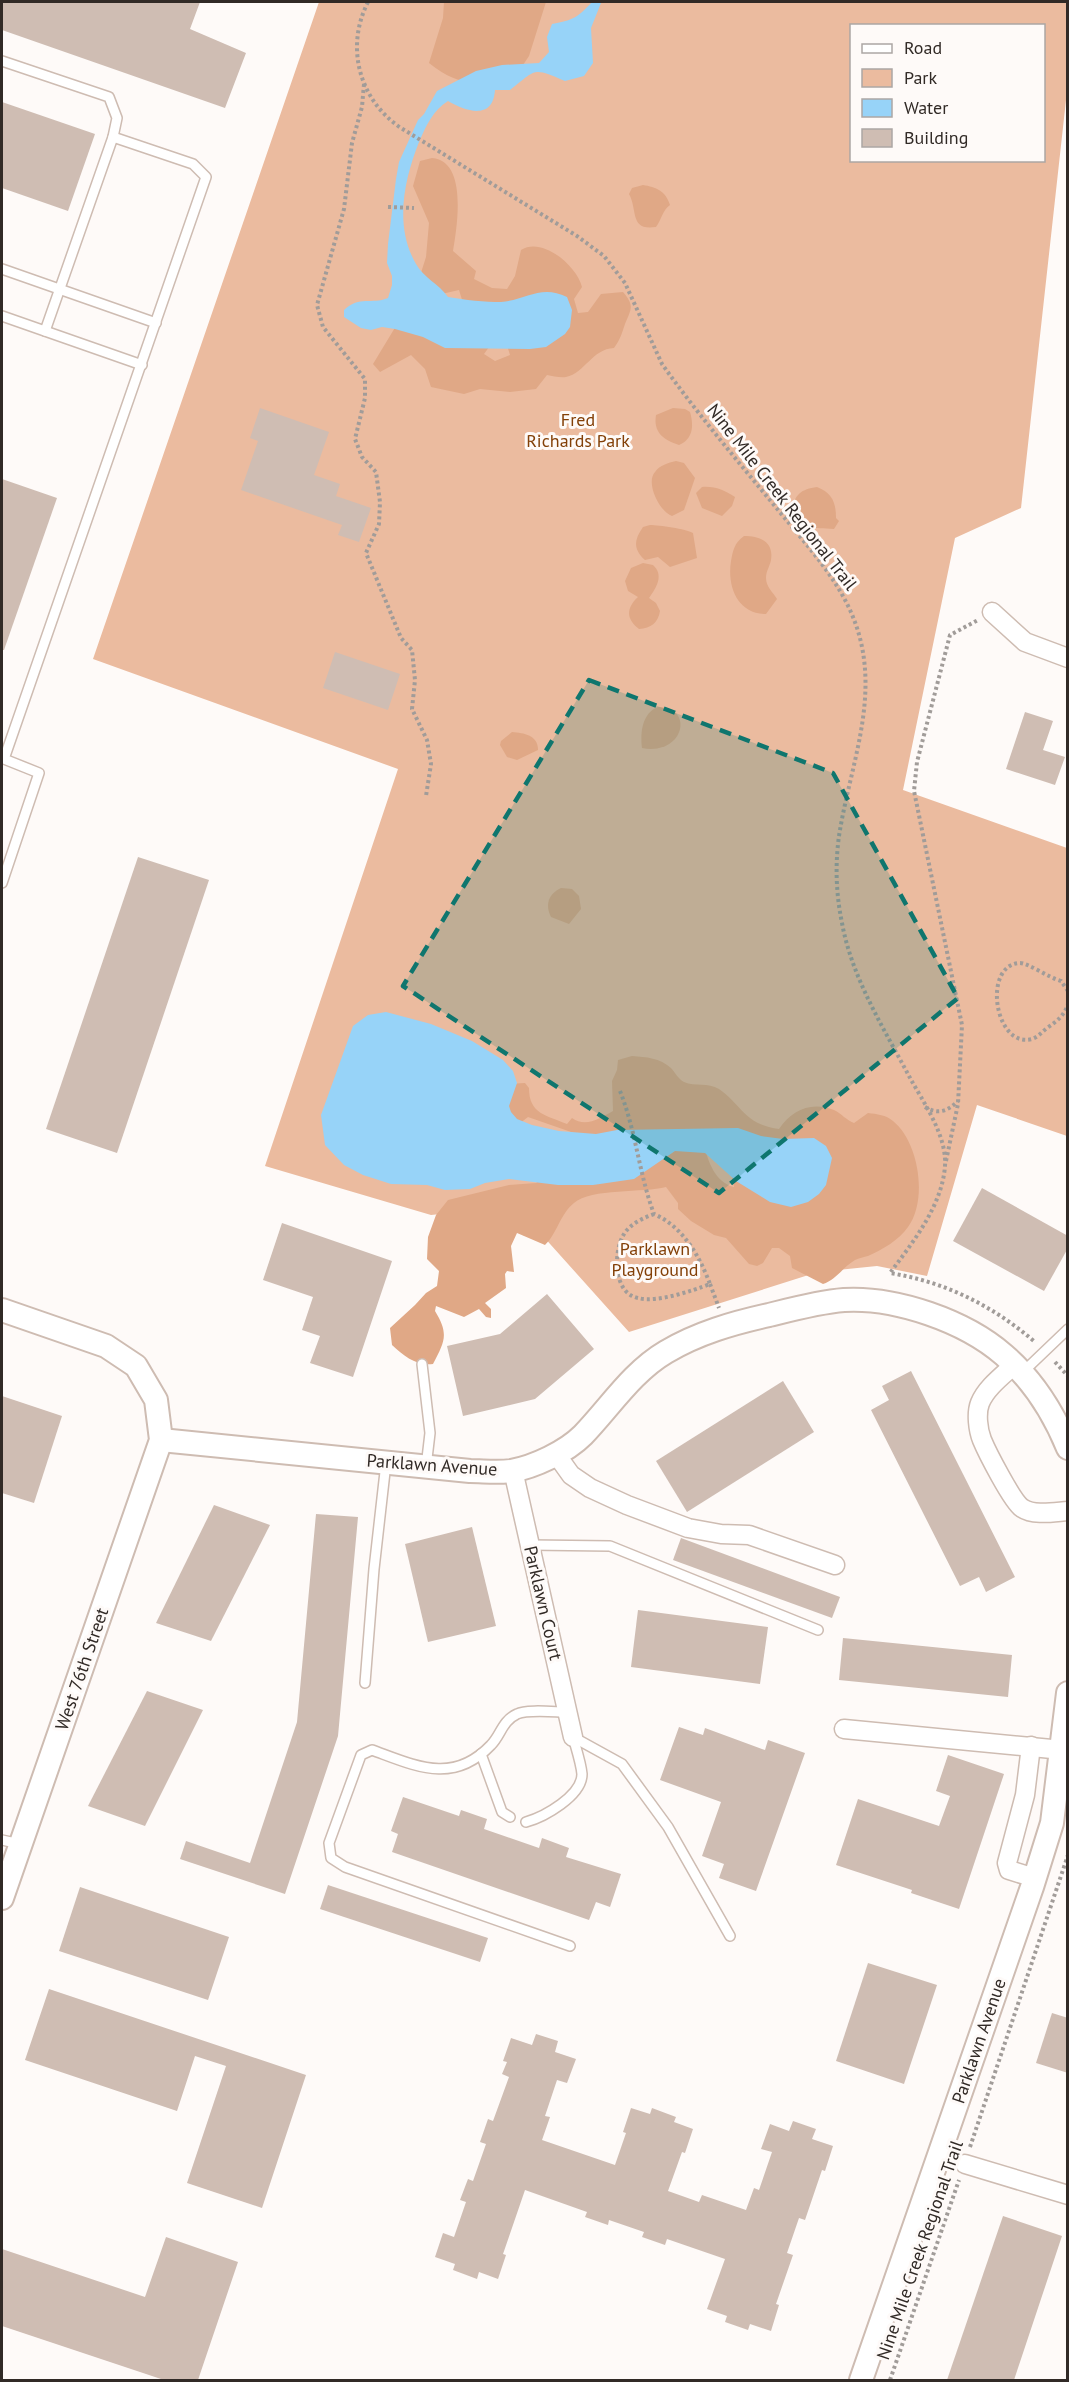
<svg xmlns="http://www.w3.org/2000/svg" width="1069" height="2382" font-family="'PT Sans',sans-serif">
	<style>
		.green { fill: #ebbb9f; fill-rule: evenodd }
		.forest { fill: #e0a886; fill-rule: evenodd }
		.water { fill: #97d3f8 }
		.building { fill: #cfbdb3 }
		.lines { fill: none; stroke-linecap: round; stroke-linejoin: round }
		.service-casing { stroke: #cebcb2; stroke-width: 12 }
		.minor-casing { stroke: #cebcb2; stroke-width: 21 }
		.tertiary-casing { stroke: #cebcb2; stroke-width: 26 }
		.path { stroke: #a19c99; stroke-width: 4; stroke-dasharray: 3 3; stroke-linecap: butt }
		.service { stroke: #fff; stroke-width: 9 }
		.minor { stroke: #fff; stroke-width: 18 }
		.tertiary { stroke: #fff; stroke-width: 22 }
		.marked { fill: #0f766e; fill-opacity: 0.2; stroke: #0f766e; stroke-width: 4.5; stroke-dasharray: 12 8; stroke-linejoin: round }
		.labels { text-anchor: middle; stroke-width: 6; stroke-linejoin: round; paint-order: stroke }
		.park-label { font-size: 18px; fill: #834008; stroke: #fefaf8 }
		.street-label { font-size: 18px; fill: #312a26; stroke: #fefaf8 }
	</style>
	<rect width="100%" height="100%" fill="#fefaf8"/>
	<!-- green -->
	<path class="green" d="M319,2H1067V91L1021,508L955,538L903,790L1067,848V1136L977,1105L927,1276L877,1266L818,1272L629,1332L516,1206L431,1215L265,1166L398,769L93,659ZM852,26H1044V160H852Z"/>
	<!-- forest -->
	<g class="forest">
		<path d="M444,2H546L529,56L517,74C479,82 462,90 429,63L443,18Z"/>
		<path d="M432,158C468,161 457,227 453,251L476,271L474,279L492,288L507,289L515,276L521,250C542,236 577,266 582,287L574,299L578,313L588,312L601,294L623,292C635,306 631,309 625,324C622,333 620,340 614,348C592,349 585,373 566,377C560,378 553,376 547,375L536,389L510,392L480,389L464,394L431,387L425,369L411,355L380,372L373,364L399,321L492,343L484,354L495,361L510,355L506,342L516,302L464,306L459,290L437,295L419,279L426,257L429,223L413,186L420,161Z"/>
		<path d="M643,185C656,187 666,191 670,205C662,211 662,219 656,227C629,231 638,210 629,194L632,188Z"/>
		<path d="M673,408L685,409L690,412C694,426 693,439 679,445C664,440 653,433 656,415Z"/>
		<path d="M676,461L684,463L695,478L684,510L672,516C660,512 645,483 655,472C660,465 668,463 676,461Z"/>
		<path d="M702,487C715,486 724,490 735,497L732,506L722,516L702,508L696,493Z"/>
		<path d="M817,487C832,493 836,502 836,518L839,521L834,529C812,527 806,532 792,511C794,495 801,489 817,487Z"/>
		<path d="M650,525C659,525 686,529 693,533L697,558L670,567L658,557L645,560C633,549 634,540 643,527Z"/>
		<path d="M744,536C759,536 774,541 771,560C770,566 766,571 766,578C766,587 773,592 777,599L766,614C737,614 727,586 731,561C733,551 734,543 744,536Z"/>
		<path d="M643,563L653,565C664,575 657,587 649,598L656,603L660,611C658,623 651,628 639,629C626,619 626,608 638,597L628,591L625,581L631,568Z"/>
		<path d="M658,707C695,707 684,756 642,748C640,733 642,713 658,707Z"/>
		<path d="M512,732C524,733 538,735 538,750L517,760L507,757L500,745L501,741Z"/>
		<path d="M561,888L572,889L579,896L581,909L569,924L551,917C545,905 548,894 561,888Z"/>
		<path d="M632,1056C646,1057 660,1058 671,1068C675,1072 678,1079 684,1082C695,1087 708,1082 719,1089C744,1107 744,1124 779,1129C792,1110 811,1101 834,1110C842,1114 846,1120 854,1123L868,1113C877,1114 886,1115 893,1121C919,1142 928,1200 908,1227C899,1240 882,1250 868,1256C864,1257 859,1258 855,1260C843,1267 836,1280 823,1284L792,1268L790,1256L779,1248H772L763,1263L757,1266L749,1264L726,1238L714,1235L691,1221L678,1209V1203L666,1187C644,1193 591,1188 574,1203C560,1214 557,1234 545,1245L517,1233L511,1246L514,1272L507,1271L505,1274L506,1288L485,1303L491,1309V1318L486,1317L479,1309L464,1317L436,1306L435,1311C449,1334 445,1341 433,1364C416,1366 404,1356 392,1345L390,1328L415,1305L426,1293L437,1286L439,1271L427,1259L428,1237L436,1215L448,1200L509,1185L536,1183L594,1140L528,1117L515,1127L498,1114L509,1084L525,1083L529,1088C529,1114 546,1115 567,1124L572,1118C586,1128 600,1118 613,1111L612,1081L617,1070L618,1060ZM704,1144L736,1167L732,1177L734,1187C715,1182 708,1162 704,1144Z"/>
	</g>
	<!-- water -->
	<g class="water">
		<path d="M592,2L601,3L591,28L593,63L584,76L565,81C532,67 537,69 510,90H495C493,120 467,112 448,101C433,110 426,126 419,142C404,180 394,226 416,264C424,278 439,284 448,297C465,300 485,302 501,302C526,300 541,284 567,297L572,310L570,327L565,334L546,347L530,349L445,348L423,337L395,329L382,327L371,330L361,328L344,317V310C360,295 371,305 388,298L392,285V276L387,263L388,244L396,179L399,162L418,120L424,114L437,91L476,71L502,65L539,63L549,52L547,37L552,24C574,20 578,17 592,2Z"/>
		<path d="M386,1012L431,1024L472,1041L503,1060L513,1071L517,1083L509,1106L511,1112L517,1119L532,1125L559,1131L596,1134L617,1130L738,1128L761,1136L783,1139L814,1138L826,1146L832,1158L826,1185L819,1194L808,1202L791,1207L770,1202L736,1181L705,1153L675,1151L634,1179L593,1185H558L509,1179L485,1183L470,1189L445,1190L427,1185L391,1184L363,1175L344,1165L325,1145L321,1115L353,1026L368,1015Z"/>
	</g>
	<!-- building -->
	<g class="building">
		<path d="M2,2H200L190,29L246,53L225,108L2,30Z"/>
		<path d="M2,102L95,134L68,211L2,188Z"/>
		<path d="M260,408L329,432L314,475L340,484L336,496L371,508L359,542L338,535L342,525L241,490L258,441L250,438Z"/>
		<path d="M2,479L57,498L4,650H2Z"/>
		<path d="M335,652L400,674L388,710L323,688Z"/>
		<path d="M1025,712L1053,721L1043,750L1065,757L1055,785L1006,769Z"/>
		<path d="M138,857L209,880L117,1153L46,1129Z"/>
		<path d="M982,1188L1068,1236V1248L1044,1291L953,1241Z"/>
		<path d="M282,1223L392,1261L353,1377L310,1363L320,1336L302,1330L313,1297L263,1280Z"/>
		<path d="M547,1294L594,1349L535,1399L463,1416L447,1346L500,1334Z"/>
		<path d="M911,1371L1015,1577L986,1592L979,1577L960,1586L871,1410L889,1400L882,1386Z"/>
		<path d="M783,1381L814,1432L687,1512L656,1461Z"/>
		<path d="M2,1396L62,1416L34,1503L2,1493Z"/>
		<path d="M214,1505L270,1525L211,1641L156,1623Z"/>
		<path d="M316,1514L358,1517L338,1736L285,1894L180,1859L186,1841L250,1863L297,1722Z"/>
		<path d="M472,1527L496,1626L428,1642L405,1544Z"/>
		<path d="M681,1538L840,1597L832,1618L673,1560Z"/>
		<path d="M638,1610L768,1627L760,1684L631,1667Z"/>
		<path d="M843,1638L1012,1655L1008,1697L839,1680Z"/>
		<path d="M147,1691L203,1710L145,1826L88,1806Z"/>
		<path d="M679,1727L703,1735L705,1728L765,1750L768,1740L805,1753L756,1891L719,1878L724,1864L702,1856L721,1802L660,1780Z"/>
		<path d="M948,1755L1004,1774L959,1909L911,1893L912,1890L836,1865L858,1799L939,1826L950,1796L936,1791Z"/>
		<path d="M403,1797L459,1816L461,1810L487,1819L484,1829L539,1848L542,1838L569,1848L566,1857L621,1874L610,1907L596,1902L589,1920L392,1852L398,1834L391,1831Z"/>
		<path d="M328,1885L488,1938L480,1962L320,1909Z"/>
		<path d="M80,1887L229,1937L208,2000L59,1951Z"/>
		<path d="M868,1963L937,1985L904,2084L836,2061Z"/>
		<path d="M49,1989L306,2075L262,2208L187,2183L226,2066L195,2056L177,2111L25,2060Z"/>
		<path d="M1052,2013L1068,2018V2073L1036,2063Z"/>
		<path d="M536,2034L558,2041L555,2052L576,2059L567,2083L557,2080L545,2116L550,2117L542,2140L615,2165L626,2133L623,2132L631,2108L650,2114L652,2108L676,2117L674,2122L693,2129L685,2153L682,2152L668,2191L699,2202L702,2195L746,2210L754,2188L759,2190L772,2152L761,2149L770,2124L789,2131L793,2121L816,2129L812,2139L833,2146L825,2171L822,2170L805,2220L799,2218L787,2253L793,2255L776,2304L779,2305L771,2331L750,2324L748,2330L725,2322L727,2316L707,2309L725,2259L667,2239L665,2245L642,2237L644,2232L609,2220L608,2225L585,2217L587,2212L525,2190L503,2254L506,2255L498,2279L479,2272L477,2279L453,2270L455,2264L435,2257L443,2233L454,2237L466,2202L460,2200L468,2179L473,2181L486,2144L480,2142L488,2119L493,2121L509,2077L502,2074L507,2062L503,2061L511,2038L532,2045Z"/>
		<path d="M1003,2216L1062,2236L1014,2380H947Z"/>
		<path d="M166,2237L238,2262L198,2380H164L2,2326V2249L145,2297Z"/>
	</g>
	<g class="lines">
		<!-- service casing -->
		<g class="service-casing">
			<g id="service">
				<path d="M2,61L109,97L117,118L113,137L45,331"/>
				<path d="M2,269L156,323"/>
				<path d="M2,316L142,365"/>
				<path d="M2,883L39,773L4,759L206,177L193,164L113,137"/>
				<path d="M422,1364L430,1433L426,1467"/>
				<path d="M1023,1372L1068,1329"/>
				<path d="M530,1545L610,1546L818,1630"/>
				<path d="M365,1683L374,1569L386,1463"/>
				<path d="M567,1712C555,1712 527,1709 517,1714C502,1721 501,1735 491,1745C453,1785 416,1766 372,1750L361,1755L329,1843L331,1858L345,1867L570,1946"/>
				<path d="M573,1737L622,1764L668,1827L730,1936"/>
				<path d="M481,1754L502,1812L510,1817"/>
				<path d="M526,1822C544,1817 582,1796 582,1774C581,1763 576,1748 573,1737"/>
				<path d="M2,1840L20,1844"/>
			</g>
		</g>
		<!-- minor casing -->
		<g class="minor-casing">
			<g id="minor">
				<path d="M992,612L1025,642L1068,658"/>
				<path d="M1014,1365C1002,1376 986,1388 980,1403C976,1413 978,1430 982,1440C987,1452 1012,1501 1022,1508C1034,1516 1054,1512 1068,1511"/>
				<path d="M556,1454L571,1475L590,1488L627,1505L688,1528L721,1534L749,1535L835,1565"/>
				<path d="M513,1470L573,1737"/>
				<path d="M844,1729L1062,1750"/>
				<path d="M1031,1746L1025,1795L1007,1863L1009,1870L1035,1878"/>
				<path d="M965,2164L1068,2195"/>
			</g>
		</g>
		<!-- tertiary casing -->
		<g class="tertiary-casing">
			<g id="tertiary">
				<path d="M2,1310L106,1346L136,1366L156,1400L161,1440L2,1898"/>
				<path d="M161,1440L470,1471C483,1471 497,1473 511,1471C534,1467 566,1452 583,1435C610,1407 632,1372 666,1352C698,1333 733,1323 769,1315C793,1309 819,1302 844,1300C896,1297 965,1321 1004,1355C1033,1380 1054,1414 1068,1448"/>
				<path d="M861,2380L1032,1887L1052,1823L1068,1693"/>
			</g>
		</g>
		<!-- path -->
		<g class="path">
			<path d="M368,2C345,47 359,100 401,128L577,236L604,256L625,283L662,364C699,416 742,466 783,516C810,549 842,584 856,625C881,697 850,765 839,836C835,865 836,894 842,923C852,978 883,1027 909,1076C923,1102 947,1135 945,1166C942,1206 913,1242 890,1273C945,1282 992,1305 1035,1342"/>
			<path d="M364,84L362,107L352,143L344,209L317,305L323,327L365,379V398L355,439L362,457L376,472L380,502L379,524L366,553L401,638L412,650L415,680L412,709L427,740L431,764L426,796"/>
			<path d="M388,207L414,208"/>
			<path d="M1068,991L1061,981C1049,978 1027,962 1019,963C982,966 995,1049 1032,1039C1038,1037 1042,1032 1047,1028C1057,1021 1064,1016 1068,1004"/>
			<path d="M620,1091C636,1131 639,1174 654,1214C683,1227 699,1255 710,1284C692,1291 656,1303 638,1298C613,1293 613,1252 624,1234C630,1224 643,1218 654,1214"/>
			<path d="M925,1107C938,1115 948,1111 958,1101"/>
			<path d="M946,1161L958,1104L962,1025L914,791L917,762L950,635L978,620"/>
			<path d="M710,1284L719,1308"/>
			<path d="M1055,1362L1068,1376"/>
			<path d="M970,2147L1068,1855"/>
			<path d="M890,2380L959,2180"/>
		</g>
		<!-- service -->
		<use href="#service" class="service"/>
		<!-- minor -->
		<use href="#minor" class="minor"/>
		<!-- tertiary -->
		<use href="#tertiary" class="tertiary"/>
	</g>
	<!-- marked area -->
	<path class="marked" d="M589,680L833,773L958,998L719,1193L403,986Z"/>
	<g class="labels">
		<!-- park labels -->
		<g class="park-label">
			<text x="578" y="426">Fred<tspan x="578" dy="21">Richards Park</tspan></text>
			<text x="655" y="1255">Parklawn<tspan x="655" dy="21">Playground</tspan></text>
		</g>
		<!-- street labels -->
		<g class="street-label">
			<text transform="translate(782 497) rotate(52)" y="6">Nine Mile Creek Regional Trail</text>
			<text transform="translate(432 1465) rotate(4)" y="6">Parklawn Avenue</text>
			<text transform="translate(543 1603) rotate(77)" y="6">Parklawn Court</text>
			<text transform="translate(82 1669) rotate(-71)" y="6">West 76th Street</text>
			<text transform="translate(979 2041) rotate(-71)" y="6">Parklawn Avenue</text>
			<text transform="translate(920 2250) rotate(-71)" y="6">Nine Mile Creek Regional Trail</text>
		</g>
	</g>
	<!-- border -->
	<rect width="1069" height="2382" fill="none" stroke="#312a26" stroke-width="6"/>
	<!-- legend -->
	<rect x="850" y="24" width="195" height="138" fill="#fefaf8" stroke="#aca7a4" stroke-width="1.5"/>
	<rect x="862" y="44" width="30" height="9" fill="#ffffff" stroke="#aca7a4" stroke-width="1.5"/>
	<text x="904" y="54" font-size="18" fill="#312a26">Road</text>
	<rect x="862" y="69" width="30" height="18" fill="#ebbb9f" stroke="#aca7a4" stroke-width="1.5"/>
	<text x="904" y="84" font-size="18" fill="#312a26">Park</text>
	<rect x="862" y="99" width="30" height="18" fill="#97d3f8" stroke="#aca7a4" stroke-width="1.5"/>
	<text x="904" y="114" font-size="18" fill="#312a26">Water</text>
	<rect x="862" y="129" width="30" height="18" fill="#cfbdb3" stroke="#aca7a4" stroke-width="1.5"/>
	<text x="904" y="144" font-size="18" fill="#312a26">Building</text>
</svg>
